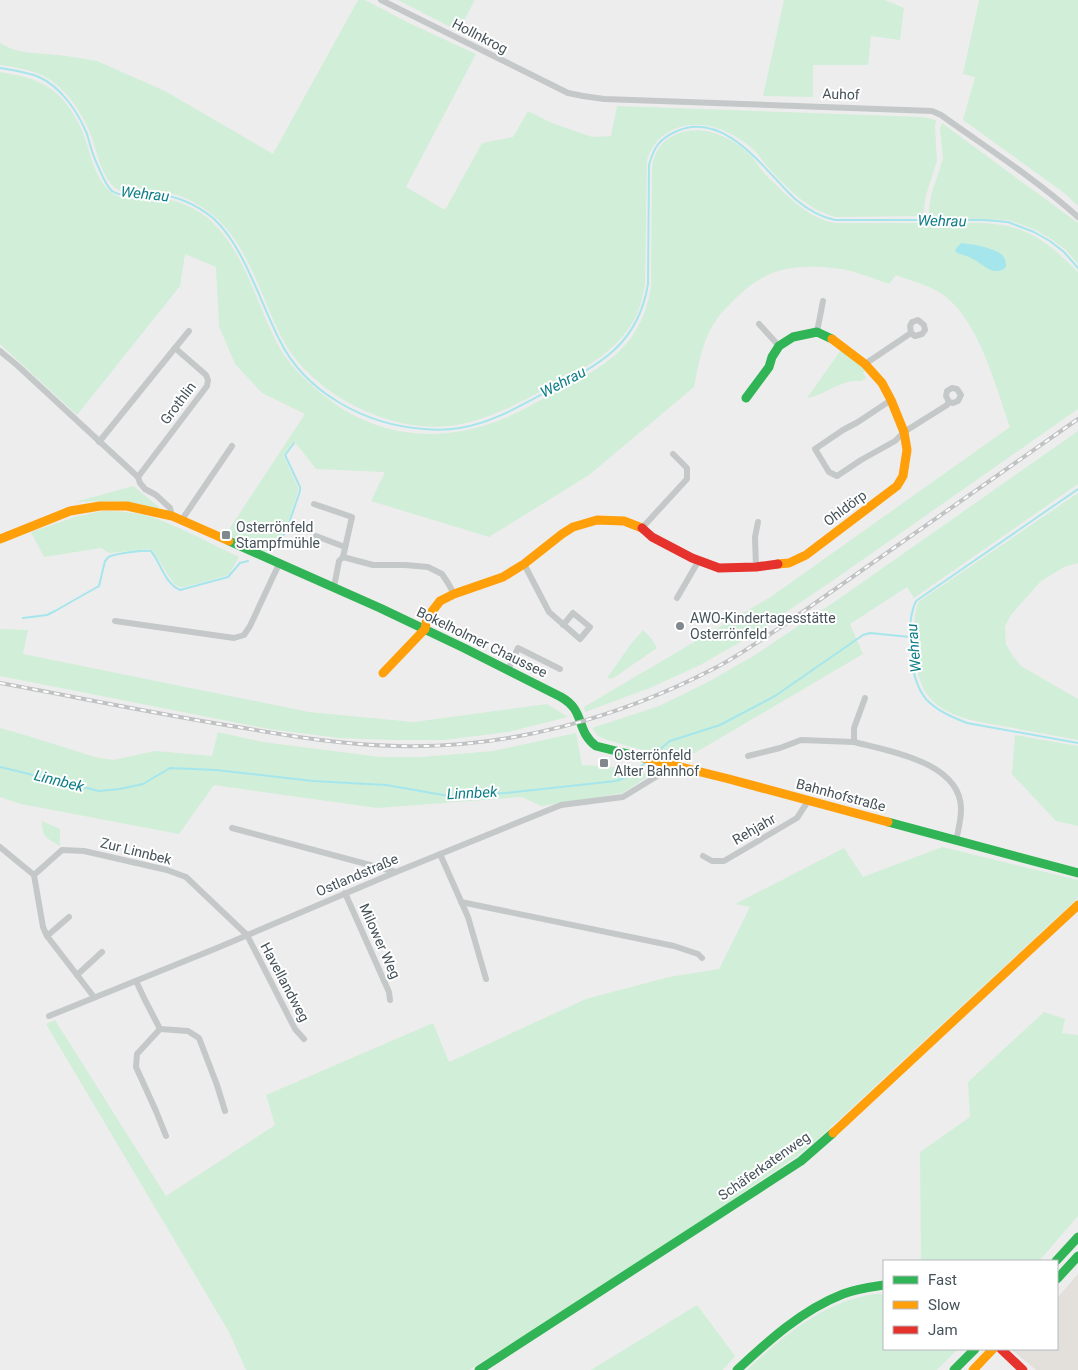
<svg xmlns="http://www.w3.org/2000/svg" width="1078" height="1370" font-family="Roboto,sans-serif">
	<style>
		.commercial { fill: #e3dfda }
		.green { fill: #d1eed8 }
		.water { fill: #a5e6ec }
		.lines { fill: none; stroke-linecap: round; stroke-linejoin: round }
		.stream { stroke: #a5e6ec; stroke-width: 2 }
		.street { stroke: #c4c8c9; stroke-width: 6 }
		.fast { stroke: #30b455; stroke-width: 9 }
		.slow { stroke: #ff9f0a; stroke-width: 9 }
		.jam { stroke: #e5322d; stroke-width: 9 }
		.rail-casing { stroke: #c0c2c4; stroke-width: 4 }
		.rail { stroke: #fff; stroke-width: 2; stroke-dasharray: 5.5; stroke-linecap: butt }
		.poi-dot { fill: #80888d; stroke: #fff; stroke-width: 2 }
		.labels { text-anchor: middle; stroke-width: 4; stroke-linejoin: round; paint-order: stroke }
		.street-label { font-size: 14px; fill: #455259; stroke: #fff }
		.poi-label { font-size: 14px; fill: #455259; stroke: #fff; text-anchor: start }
		.water-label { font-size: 15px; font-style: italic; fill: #0d7e87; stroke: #fff }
	</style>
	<rect width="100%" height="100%" fill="#eeeded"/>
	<!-- commercial -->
	<path class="commercial" d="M1078,1274V1370H1036L1012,1350L1013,1349H1057V1298Z"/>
	<!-- green -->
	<g class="green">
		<path d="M358,0H365L411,24L476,54L406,187L445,210L482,143L513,137L528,111L552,123L592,137L611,136L617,106L923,117L936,120L935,127L937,161L926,195L923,216L836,217C807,210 785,186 766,165C763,161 760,157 757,153C737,133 705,118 677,128C661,134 652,144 647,160L645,284C643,294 641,305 637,314C620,351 581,371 547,388C519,403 491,418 461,424C396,438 310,395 281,336C261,297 249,247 215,217C205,208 190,199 177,195C164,192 150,192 137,192C133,192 128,193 124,192C119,191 115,188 112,185C99,170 97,150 90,133C82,111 61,82 39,74C27,69 13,67 0,65V43L12,49L24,52L67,56L97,61L165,91L273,154Z"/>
		<path d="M398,0H475L458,31Z"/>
		<path d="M784,0H885L904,8L900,40L871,36L868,65H813V97L763,96Z"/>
		<path d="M979,0H1078V206L1063,192L963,120L975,77L963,74Z"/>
		<path d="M0,72C17,75 36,78 51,89C68,101 81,124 87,144C91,159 98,182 111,192C123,203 144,196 159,198C178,200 197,208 211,221C245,253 256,302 277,343C287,363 304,379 321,393C369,434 430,444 489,424C511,417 530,406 550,395C602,367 641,350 651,286L652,165C656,150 661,141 677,134C703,123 735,138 753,158C757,163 760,169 764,173C783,192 808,219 835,223H983C991,224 999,224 1007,226C1036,232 1057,251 1078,272V409L838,577L746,639L700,665L650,688L585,712L584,707L772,596L1010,427C995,385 978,316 939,292C927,285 909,280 896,275L889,284C874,279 858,272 842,269C835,268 829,268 822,267C782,265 761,273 733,301C726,308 718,316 713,325C702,343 698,366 694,387L589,475L489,537L371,501L385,472L316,469L294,441L283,455L298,487V491L285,532L265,552L226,534L305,414L262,393L235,364L219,326L216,267L185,254L180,286L77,415L0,344Z"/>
		<path d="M942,123L1078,223V264L1066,250L1051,239L1036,230L1008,220L928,218L931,195L941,165L943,158L940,129Z"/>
		<path d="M841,350L866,369L863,373L866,378L861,381C841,379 826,395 807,398Z"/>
		<path d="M1078,431V484L914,598L907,587L850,624L863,654L681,761L607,740L598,736L592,728L659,706L708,682L755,655L840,598Z"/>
		<path d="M133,486L159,507L158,509L136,503L113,501L75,502Z"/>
		<path d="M1078,493V563L1064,567L1040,582L1010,616L1005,627L1006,644L1012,655L1021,666L1078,699V740C1057,736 1035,732 1014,728C987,723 949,720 930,698C919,686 916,667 915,651C913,634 913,619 918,602Z"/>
		<path d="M102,511C117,511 133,512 148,516C178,525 211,544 239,557L229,574L225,576L185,587H180L174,584L153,551L149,549L109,553L101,548L44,557L31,532L75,517Z"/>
		<path d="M0,629L28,630L23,654L309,712L414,722L547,704L568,717L508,732L444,740H394L339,738L269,729L0,676Z"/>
		<path d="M643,630L651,638L657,648L612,679L607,678L631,644Z"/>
		<path d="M0,728L25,735L95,757L113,760L155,751L212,756L218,732L263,742L380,757H421L493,751L576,733L582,765L607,766L650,775L623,793L541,806L522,797L377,808L214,785L179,834L21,804L0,797Z"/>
		<path d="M1015,735L1078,746V826L1056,821L1012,774Z"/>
		<path d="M42,821L60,829V846C47,838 42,838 42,821Z"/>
		<path d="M942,847L1078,880V898L815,1142L796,1157L587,1297L469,1370H246L229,1332L46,1024L55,1020L166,1196L275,1125L266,1095L433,1023L449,1062L586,999L669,977L719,969L750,907L735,904L844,848L863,877Z"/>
		<path d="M1044,1012L1065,1019L1062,1033L1078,1035V1216L1039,1261H921L920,1152L970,1117L968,1082Z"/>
		<path d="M875,1294H884V1349H958L937,1370H747C783,1336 824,1301 875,1294Z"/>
		<path d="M697,1305L735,1356L723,1370H591Z"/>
	</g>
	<!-- water -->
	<path class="water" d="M961,243C972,244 997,248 1003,256C1006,260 1006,263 1006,267C994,278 983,264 973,259C968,256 962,255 957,253L955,250Z"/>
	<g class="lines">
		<!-- stream -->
		<g class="stream">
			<path d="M0,68C13,70 27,72 39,77C61,87 78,112 87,134C90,144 92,154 97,164C101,172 105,185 112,191C124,199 143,193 156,194C177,196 197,205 213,218C244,246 260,302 279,339C305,393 366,425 424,429C435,430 448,430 460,428C492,423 522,405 550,390C600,364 638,345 648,284L649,165C654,147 659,139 677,131C726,110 765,171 795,199C807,209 820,217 835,220H984L1008,222L1034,232L1050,241L1064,252L1078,268"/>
			<path d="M1078,489L916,601C905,624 909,679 926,699C937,711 952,717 967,723L1078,743"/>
			<path d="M269,552L286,532L300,491V487L285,455L294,443"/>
			<path d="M23,618L47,615L55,611L99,586L105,561C108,558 107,557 111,556C119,553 144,550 151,551C161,563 165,584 180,590L228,577L240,563L248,561"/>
			<path d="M652,756L670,741L720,725L775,696L863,635L870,633L910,637"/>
			<path d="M0,767L99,791L120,789L143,784L170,768L216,770L313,781L386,785L449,796L506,793L616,781L632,775L647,761"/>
		</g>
		<!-- street -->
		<g class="street">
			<path d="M381,0L568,93L583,96L604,99L932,111L941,115C987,148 1036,179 1078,217"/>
			<path d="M759,324L779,346"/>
			<path d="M817,332L823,301"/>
			<path d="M175,348L189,331"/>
			<path d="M0,351L18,366L138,477L140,483L145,489L156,495L170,508L172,516"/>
			<path d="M865,364L911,333L910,326L912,322L918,320L924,325L925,330L922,334L915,336L911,333"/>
			<path d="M891,400L858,422L843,430L815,449L829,472L837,476L861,460L895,441L904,432L947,405L949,402L953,403L958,401L961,395L957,389L952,388L947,391L946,396L949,402"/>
			<path d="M99,442L175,348L206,375L208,380L207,386L138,477"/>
			<path d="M314,504L352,517L343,557L339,561L334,587"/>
			<path d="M181,521L232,446"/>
			<path d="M642,528L687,479V468L673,454"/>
			<path d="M316,536L345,547"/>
			<path d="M343,557L373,565H405L428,567L442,574L448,583L454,594"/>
			<path d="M524,564L549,612L580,639L590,627L573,613L563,625"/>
			<path d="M756,567L755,537L758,522"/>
			<path d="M677,598L699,560"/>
			<path d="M115,621L234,638L244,635L250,626L279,564"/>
			<path d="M508,670L518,648L560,669"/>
			<path d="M865,698L854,728V742C888,751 962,762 961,810C961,820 958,831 956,841"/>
			<path d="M748,756L780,748L801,740L854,742"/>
			<path d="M232,828L396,872"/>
			<path d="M0,847L34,875L62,850L84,851L167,870L186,877L247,935L295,1029L304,1039"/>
			<path d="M440,854L468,917L486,979"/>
			<path d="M703,856L712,861H724L797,818L808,801"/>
			<path d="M34,875L43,927L47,936L69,917"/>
			<path d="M345,893L389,992L390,1000"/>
			<path d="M461,902L674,946L698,954L702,958"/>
			<path d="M47,936L77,975L102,952"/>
			<path d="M77,975L94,997"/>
			<path d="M136,981L145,1000L160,1029L137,1054L136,1067L156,1111L166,1136"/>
			<path d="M49,1016L217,948L396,872L561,805L623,797L675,765"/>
			<path d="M160,1029L188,1031L199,1038L217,1085L225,1111"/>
		</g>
		<!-- fast -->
		<g class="fast">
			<path d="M746,398L769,367L772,357L779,346L793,337L817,332L832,339"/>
			<path d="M229,541L380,608L464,648L561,697C586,711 575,730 596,746L644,758"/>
			<path d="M888,822L1078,873"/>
			<path d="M1056,1261L1078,1237"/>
			<path d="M1057,1279L1078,1256"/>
			<path d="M479,1370L801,1161L833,1133"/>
			<path d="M737,1370C768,1341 802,1310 843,1294C856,1289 870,1287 884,1285"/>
			<path d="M954,1370L975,1349"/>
		</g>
		<!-- slow -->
		<g class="slow">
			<path d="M0,539L70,511L100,506H127L172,516L229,541"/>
			<path d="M778,564L789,563L806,555L897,486L903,476L907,450L904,432L891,400L882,383L865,364L832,339"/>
			<path d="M383,673L425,629L427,618L440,601L454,594L503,577L524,564L562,534L573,527L597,520L624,521L642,528"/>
			<path d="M644,758L729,779L888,822"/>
			<path d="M833,1133L1078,905"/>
			<path d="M973,1370L993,1349"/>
		</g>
		<!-- jam -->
		<g class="jam">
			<path d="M642,528L652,537L692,558L719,568L756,567L778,564"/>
			<path d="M1001,1349L1023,1370"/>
		</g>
		<!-- rail casing -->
		<g class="rail-casing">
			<path id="rail" d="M0,683C81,698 162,715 244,728C295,737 346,745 398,746C507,749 619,718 715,668C738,656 759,641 781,627L1078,419"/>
		</g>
		<!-- rail -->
		<use href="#rail" class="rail"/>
	</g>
	<!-- markers -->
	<g class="poi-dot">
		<rect x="221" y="530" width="10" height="10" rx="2.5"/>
		<circle cx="680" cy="626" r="5"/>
		<rect x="599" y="758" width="10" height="10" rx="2.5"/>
	</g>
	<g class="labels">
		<!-- street labels -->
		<g class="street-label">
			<text transform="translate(480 36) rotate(27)" y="5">Hollnkrog</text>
			<text transform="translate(841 94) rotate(2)" y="5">Auhof</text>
			<text transform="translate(178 403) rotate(-53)" y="5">Grothlin</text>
			<text transform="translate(845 508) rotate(-37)" y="5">Ohldörp</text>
			<text transform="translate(482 642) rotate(26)" y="5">Bokelholmer Chaussee</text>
			<text transform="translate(841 795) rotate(15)" y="5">Bahnhofstraße</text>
			<text transform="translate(754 829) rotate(-30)" y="5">Rehjahr</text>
			<text transform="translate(136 851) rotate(14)" y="5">Zur Linnbek</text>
			<text transform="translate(357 875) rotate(-23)" y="5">Ostlandstraße</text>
			<text transform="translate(380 941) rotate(66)" y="5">Milower Weg</text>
			<text transform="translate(285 982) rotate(62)" y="5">Havellandweg</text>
			<text transform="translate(764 1166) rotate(-35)" y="5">Schäferkatenweg</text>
		</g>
		<!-- poi labels -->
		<g class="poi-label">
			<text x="236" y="532">Osterrönfeld<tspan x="236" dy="16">Stampfmühle</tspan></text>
			<text x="690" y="623">AWO-Kindertagesstätte<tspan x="690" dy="16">Osterrönfeld</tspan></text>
			<text x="614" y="760">Osterrönfeld<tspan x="614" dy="16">Alter Bahnhof</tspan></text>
		</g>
		<!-- water labels -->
		<g class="water-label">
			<text transform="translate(145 194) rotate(6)" y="5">Wehrau</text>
			<text transform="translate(942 221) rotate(1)" y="5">Wehrau</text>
			<text transform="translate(563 382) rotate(-28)" y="5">Wehrau</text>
			<text transform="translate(914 648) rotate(-95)" y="5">Wehrau</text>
			<text transform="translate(59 781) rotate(14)" y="5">Linnbek</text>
			<text transform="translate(472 793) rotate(-3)" y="5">Linnbek</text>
		</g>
	</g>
	<!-- legend -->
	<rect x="883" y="1260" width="175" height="90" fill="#ffffff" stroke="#b5babd"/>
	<rect x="893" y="1276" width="25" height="8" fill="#30b455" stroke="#b5babd"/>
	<text x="928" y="1285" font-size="15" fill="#455259">Fast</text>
	<rect x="893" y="1301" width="25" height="8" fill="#ff9f0a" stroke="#b5babd"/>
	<text x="928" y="1310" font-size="15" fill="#455259">Slow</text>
	<rect x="893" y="1326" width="25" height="8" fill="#e5322d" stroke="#b5babd"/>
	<text x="928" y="1335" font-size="15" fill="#455259">Jam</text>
</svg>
